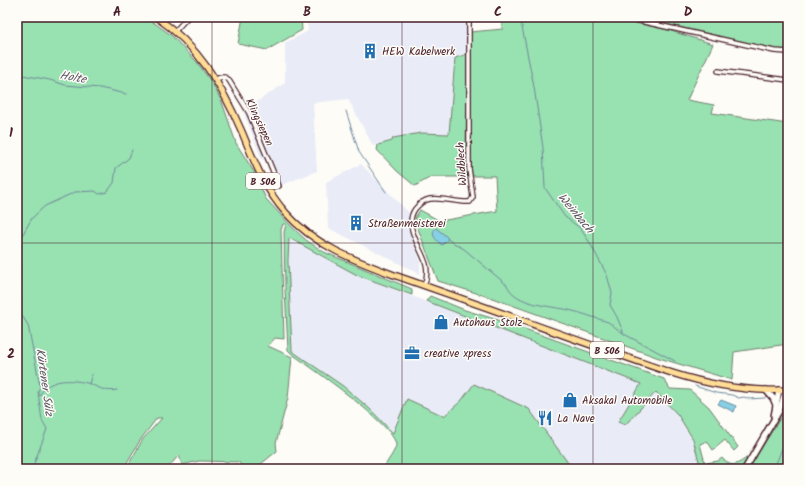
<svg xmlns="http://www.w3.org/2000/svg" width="805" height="486" font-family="Kalam,sans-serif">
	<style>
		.built { fill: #e9ecf7 }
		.green { fill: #98e1b0; stroke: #71806e }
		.water { fill: #86d0e6; stroke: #6e899b }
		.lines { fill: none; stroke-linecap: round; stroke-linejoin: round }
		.stream { stroke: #6e899b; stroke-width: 1 }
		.street-casing { stroke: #4a1f2b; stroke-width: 6 }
		.secondary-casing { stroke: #4a1f2b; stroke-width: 8 }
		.primary-casing { stroke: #4a1f2b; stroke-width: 8 }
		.street { stroke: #fdfcf7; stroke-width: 3.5 }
		.secondary { stroke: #fdfcf7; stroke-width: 5 }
		.primary { stroke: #ffdd96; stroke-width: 5.5 }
		.grid { fill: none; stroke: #4a1f2b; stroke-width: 1; stroke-opacity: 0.55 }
		.labels { text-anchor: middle; stroke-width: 3; stroke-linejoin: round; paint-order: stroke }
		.shield { fill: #fdfcf7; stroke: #806168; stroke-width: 1 }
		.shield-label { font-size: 10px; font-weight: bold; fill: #4a1f2b }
		.poi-label { font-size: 11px; fill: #4a1f2b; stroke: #fdfcf7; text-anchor: start }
		.street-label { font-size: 11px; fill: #4a1f2b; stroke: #fdfcf7 }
		.water-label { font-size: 12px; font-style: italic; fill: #5c5463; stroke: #fdfcf7 }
		.neatline { fill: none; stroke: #4a1f2b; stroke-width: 1.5 }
		.grid-label { font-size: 13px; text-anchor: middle; font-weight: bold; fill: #4a1f2b }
	</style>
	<rect width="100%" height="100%" fill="#fdfcf7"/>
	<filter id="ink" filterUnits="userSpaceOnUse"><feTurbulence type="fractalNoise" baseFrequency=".025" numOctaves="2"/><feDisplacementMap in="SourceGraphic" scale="8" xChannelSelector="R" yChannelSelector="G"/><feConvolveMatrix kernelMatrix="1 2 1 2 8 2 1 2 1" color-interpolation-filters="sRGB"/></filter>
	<g filter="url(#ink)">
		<!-- built -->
		<g class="built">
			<path d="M306,17H468L466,53L454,58L449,134L421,133L393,138L392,141L373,146L348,99L313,103L317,171L277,187L265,161L261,158L243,111L285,83V43L308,31Z"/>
			<path d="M361,164L409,213L408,228L420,259V274L328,228L326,182Z"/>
			<path d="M289,239L357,275L642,384L625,425L656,392L678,415L693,439L701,469H571L529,409L474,384L461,401L444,416L407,399L394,433L370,409L344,386L292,351L288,282Z"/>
		</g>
		<!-- green -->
		<g class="green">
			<path d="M17,17H146L171,35L197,62L212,83L222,102L236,143L254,172L266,199L293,228L306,240L324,252L412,289V295L357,275L289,238L288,261L292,351L343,386L370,409L393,433L407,399L444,416L461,401L474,384L529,409L571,467V469H383C386,463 396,450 396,445C395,425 310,367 292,354L288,350L285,289L284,232L286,224H283L281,230L284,339L275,338L268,346L292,357L288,398L276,443L277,451L261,464L258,469H243L239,462L199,461L182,465L179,455L167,469H126L143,439L162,418H157L141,439L123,469H17Z"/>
			<path d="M243,17H301L302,30L267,50L238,44Z"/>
			<path d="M500,17H609L668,30L713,44L687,100L714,105L712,113L788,124V344L734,352L732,380L659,358L492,298L438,281L415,221L416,216L420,210L440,221L497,211L495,176H472L471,165L470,32L503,29Z"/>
			<path d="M637,17H788V51L787,52Z"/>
			<path d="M467,54L466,157L468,177H431L415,186L397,171L377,150L378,145L392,141L393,138L421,133L449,134L455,58Z"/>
			<path d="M430,296L465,310L508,323L664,379L670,389L690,390L709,407L738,447L734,451L725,440L713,450L707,441L700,444L705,463L718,461L722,458C732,469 737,464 748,457H749L741,469H701L693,439L678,415L656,392L625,425L618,422L641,384L426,301Z"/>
			<path d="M788,406V469H748Z"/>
		</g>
		<!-- water -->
		<g class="water">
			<path d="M436,228L447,237L448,239L442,245C437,241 429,234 436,228Z"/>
			<path d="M721,400L736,406L734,412L718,404Z"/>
		</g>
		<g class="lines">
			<!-- stream -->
			<g class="stream">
				<path d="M520,17L534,87L543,148L545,188L565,217L580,228L590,243L607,275L612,293L610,305L617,317L624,334L675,361"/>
				<path d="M17,74L50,80L65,85L100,88L126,94"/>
				<path d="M346,111L359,152L386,192"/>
				<path d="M447,239L464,249L507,285C515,305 551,306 569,310C582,313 595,318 608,322C613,325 618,330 623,333"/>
				<path d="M89,384L92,374"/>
				<path d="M695,386L716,393L732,395L739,398L744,397L749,399L765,398"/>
				<path d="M39,396C41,394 42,391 44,389C55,378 74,380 87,383C97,386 105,393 117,390"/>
				<path d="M32,469L47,429L42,420L38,392L40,386L28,325L21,314L19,241L32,218L45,206L75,192L95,191L99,194L107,192L114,183L116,168L129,158L132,150"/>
				<path d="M773,469L778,459L788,432"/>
			</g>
			<!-- street casing -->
			<g class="street-casing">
				<g id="street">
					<path d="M622,17L774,51L788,52"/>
					<path d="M175,31L188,17"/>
					<path d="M718,71L788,80"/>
					<path d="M216,79C222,76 227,76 230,82L249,113L279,186"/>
					<path d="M424,286C427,278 428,272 426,264C421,247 403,226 415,209C419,204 424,200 430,199C443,197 457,203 470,202L473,197L469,169V17"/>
				</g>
			</g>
			<!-- secondary casing -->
			<g class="secondary-casing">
				<g id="secondary">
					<path d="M766,390L773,398L776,405"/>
					<path d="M774,416L779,390"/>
					<path d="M745,469L779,411L786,390"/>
				</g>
			</g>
			<!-- primary casing -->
			<g class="primary-casing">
				<path id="primary" d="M156,17C199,46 222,86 242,132C254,161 265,190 286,213C315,246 354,260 394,275C425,286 456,297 488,308C549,330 610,352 672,373C710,385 748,392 788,390"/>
			</g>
			<!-- street -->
			<use href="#street" class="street"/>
			<!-- secondary -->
			<use href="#secondary" class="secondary"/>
			<!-- primary -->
			<use href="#primary" class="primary"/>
		</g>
	</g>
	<!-- grid -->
	<path class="grid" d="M212,17V469M402,17V469M593,17V469M17,243H788"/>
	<!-- icons -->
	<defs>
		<g id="building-bare" transform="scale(1.2)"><path d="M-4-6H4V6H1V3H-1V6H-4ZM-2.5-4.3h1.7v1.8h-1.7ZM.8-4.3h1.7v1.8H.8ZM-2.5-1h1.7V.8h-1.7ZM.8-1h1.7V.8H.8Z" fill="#1f6fb2" stroke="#fdfcf7" stroke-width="2.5" paint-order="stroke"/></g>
		<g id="shop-bare" transform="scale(1.2)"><path d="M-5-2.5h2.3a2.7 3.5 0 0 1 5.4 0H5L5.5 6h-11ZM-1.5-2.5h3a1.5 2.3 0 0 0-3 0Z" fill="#1f6fb2" stroke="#fdfcf7" stroke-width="2.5" paint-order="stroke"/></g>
		<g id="office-bare" transform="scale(1.2)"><path d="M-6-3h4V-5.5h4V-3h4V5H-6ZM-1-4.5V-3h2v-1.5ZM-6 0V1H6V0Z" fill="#1f6fb2" stroke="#fdfcf7" stroke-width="2.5" paint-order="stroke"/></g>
		<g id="restaurant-bare" transform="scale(1.2)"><path d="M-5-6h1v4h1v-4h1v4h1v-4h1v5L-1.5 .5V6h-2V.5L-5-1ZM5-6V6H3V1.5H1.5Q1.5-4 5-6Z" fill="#1f6fb2" stroke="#fdfcf7" stroke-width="2.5" paint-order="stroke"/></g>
	</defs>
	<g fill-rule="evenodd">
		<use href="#building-bare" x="370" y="51"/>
		<use href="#building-bare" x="356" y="223"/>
		<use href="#shop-bare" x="441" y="322"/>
		<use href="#office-bare" x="412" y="353"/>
		<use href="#shop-bare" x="570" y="400"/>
		<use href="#restaurant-bare" x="545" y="418"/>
	</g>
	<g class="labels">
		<!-- shield labels -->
		<g class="shield">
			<rect x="246" y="173" width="34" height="16" rx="3"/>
			<rect x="590" y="342" width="34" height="16" rx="3"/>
		</g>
		<g class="shield-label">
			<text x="263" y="185">B 506</text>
			<text x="607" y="354">B 506</text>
		</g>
		<!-- poi labels -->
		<g class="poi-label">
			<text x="382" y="55">HEW Kabelwerk</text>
			<text x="368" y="227">Straßenmeisterei</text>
			<text x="453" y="326">Autohaus Stolz</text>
			<text x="424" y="357">creative xpress</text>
			<text x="582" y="404">Aksakal Automobile</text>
			<text x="557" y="422">La Nave</text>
		</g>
		<!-- street labels -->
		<g class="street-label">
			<text transform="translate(260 122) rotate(65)" y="4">Klingsiepen</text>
			<text transform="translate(461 164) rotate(-94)" y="4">Wildblech</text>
		</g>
		<!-- water labels -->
		<g class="water-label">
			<text transform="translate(73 77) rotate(10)" y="4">Holte</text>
			<text transform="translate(576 213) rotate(50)" y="4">Weinbach</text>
			<text transform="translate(45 382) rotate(82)" y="4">Kürtener Sülz</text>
		</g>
	</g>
	<!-- margin -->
	<rect width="805" height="486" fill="none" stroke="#fdfcf7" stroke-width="44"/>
	<rect x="22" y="22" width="761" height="442" class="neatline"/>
	<g class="grid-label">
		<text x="117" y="16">A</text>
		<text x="307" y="16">B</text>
		<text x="498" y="16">C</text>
		<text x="688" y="16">D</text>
		<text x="11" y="137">1</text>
		<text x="11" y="358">2</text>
	</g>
</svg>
